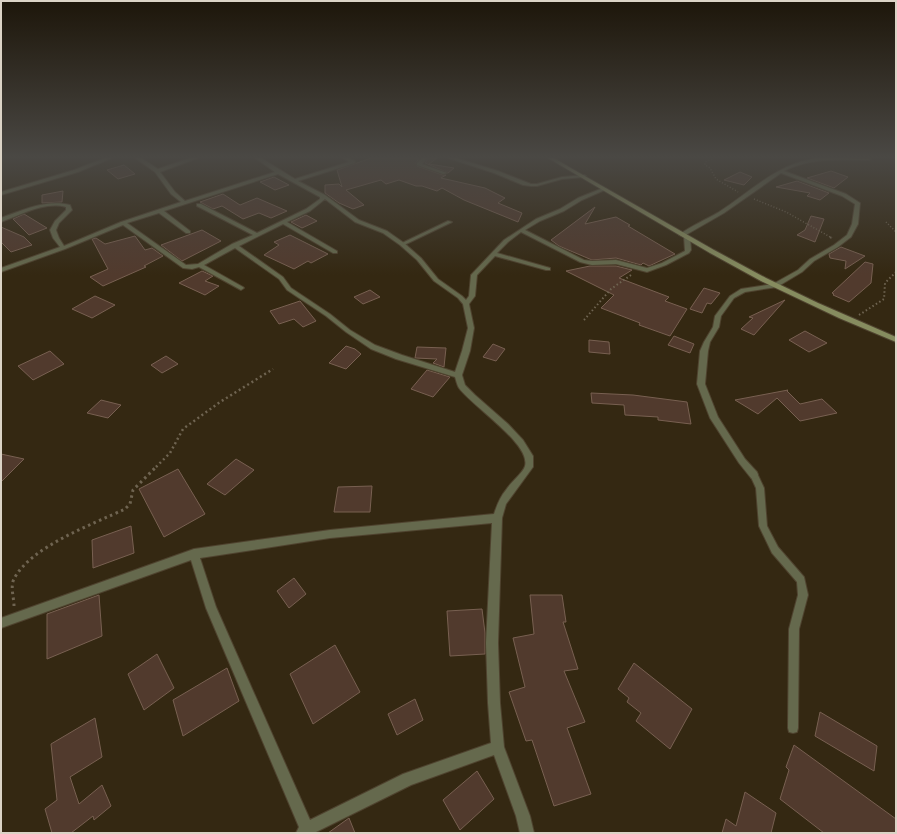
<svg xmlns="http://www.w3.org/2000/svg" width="897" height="834" font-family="'Zilla Slab',serif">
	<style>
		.building { fill: #513a2d; stroke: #786051 }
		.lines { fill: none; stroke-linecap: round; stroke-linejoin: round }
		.service-casing { stroke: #4f432f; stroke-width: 2 }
		.minor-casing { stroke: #4f432f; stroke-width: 2 }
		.secondary-casing { stroke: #4f432f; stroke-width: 2 }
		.path-far3 { stroke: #6f6451; stroke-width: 1.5; stroke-dasharray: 1 2; stroke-linecap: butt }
		.path-far2 { stroke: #6f6451; stroke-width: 2; stroke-dasharray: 1.5 2.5; stroke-linecap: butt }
		.path-far1 { stroke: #6f6451; stroke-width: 2.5; stroke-dasharray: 2 3; stroke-linecap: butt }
		.path { stroke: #6f6451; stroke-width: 3; stroke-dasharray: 2.5 3.5; stroke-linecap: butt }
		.service { fill: #65694d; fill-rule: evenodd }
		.minor { fill: #65694d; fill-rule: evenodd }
		.secondary { fill: #868c5f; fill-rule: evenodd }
	</style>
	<rect width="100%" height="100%" fill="#342812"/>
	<!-- building -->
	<g class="building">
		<path d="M371,158H419L416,163L417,166L443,175H446L441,178L485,188L505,198L498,203L522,213L518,222L464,200L442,188L437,191L422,186H416L399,180L386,184L381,180L346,190L364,205L353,209L339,203L325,193V185L339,184L342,187L337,170Z"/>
		<path d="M428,158H437L429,164L454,168L448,173L425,163Z"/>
		<path d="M124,165L135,174L118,179L107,170Z"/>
		<path d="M831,171L848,177L834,188L807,178Z"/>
		<path d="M740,172L752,177L744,185L724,180Z"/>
		<path d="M274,177L289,185L275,190L260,182Z"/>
		<path d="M797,181L829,193L820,200L807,196L810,193L776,187Z"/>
		<path d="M63,191L62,202L42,203V195Z"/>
		<path d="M223,194L240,205L257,198L287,211L271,218L259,213L243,219L222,206L213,209L200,202Z"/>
		<path d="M595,207L585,224L616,217L630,225L628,226L675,254L649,266L643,263L641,265L616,258L592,260L559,246L551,240Z"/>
		<path d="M24,214L47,228L29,235L13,219Z"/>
		<path d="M306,215L317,221L302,228L291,222Z"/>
		<path d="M811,216L824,219L815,242L797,235L805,230Z"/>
		<path d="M1,227L24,237L32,245L11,252L1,242Z"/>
		<path d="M202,230L221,241L182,261L161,245Z"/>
		<path d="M290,235L328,254L311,263L308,261L294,269L264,255L279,245L274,242Z"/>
		<path d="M135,236L145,250L152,248L163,256L144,266L146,267L103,286L90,277L108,269L92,239L96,238L105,244Z"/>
		<path d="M841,247L865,256L845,269L846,261L830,258L829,254Z"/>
		<path d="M865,262L873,264L871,283L849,302L833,295L834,294L832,293Z"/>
		<path d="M590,266H616L632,270L619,278L669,297L665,301L687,309L670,336L639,325L640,323L601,308L614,295L566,271Z"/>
		<path d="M202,271L213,276L205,281L219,286L205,295L179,283Z"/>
		<path d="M704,288L720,293L711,304L707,303L702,313L690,309Z"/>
		<path d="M370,290L380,297L363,304L354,297Z"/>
		<path d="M95,296L115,305L92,318L72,309Z"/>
		<path d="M785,300L754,335L741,329L753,318L749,317Z"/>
		<path d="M300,301L316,321L303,327L294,319L279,324L270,311Z"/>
		<path d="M805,331L827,343L809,352L789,340Z"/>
		<path d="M674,336L694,344L690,353L668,345Z"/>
		<path d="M589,340L609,342L610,354L589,352Z"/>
		<path d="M493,344L505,349L496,361L483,357Z"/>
		<path d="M346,346L355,349L361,354L346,369L329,363Z"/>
		<path d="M417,347L446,348L444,367L433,363L437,359L415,358Z"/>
		<path d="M50,351L64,364L33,380L18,366Z"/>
		<path d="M166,356L178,364L162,373L151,365Z"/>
		<path d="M427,370L450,377L433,397L411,389Z"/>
		<path d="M788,390L787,391L800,404L822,399L837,413L800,421L777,398L758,414L735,400Z"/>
		<path d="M591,393L633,395L687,402L691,424L658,420V417L625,415L624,405L592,403Z"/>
		<path d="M101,400L121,405L108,418L87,413Z"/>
		<path d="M1,454L24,459L1,482Z"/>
		<path d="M236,459L254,470L225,495L207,484Z"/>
		<path d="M178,469L205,514L164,537L139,489Z"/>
		<path d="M372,486L370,512H334L338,487Z"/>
		<path d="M131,526L134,553L93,568L92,540Z"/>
		<path d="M294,578L306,594L289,608L277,591Z"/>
		<path d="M99,595L102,636L47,659V614Z"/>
		<path d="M530,595H562L566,622H563L578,669L564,671L585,722L567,728L591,794L554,806L532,740L526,741L509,692L525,687L513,638L534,634Z"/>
		<path d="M482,609L485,633V654L450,656L447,611Z"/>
		<path d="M335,645L360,692L313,724L290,674Z"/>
		<path d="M157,654L174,688L144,710L128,674Z"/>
		<path d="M634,663L692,709L670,749L636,721L641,713L627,702L629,698L618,689Z"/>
		<path d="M227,668L239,701L183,736L173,700Z"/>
		<path d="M415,699L423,720L397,735L388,714Z"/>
		<path d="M820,712L877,746L874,771L815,736Z"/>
		<path d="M95,718L102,757L70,777L79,804L102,785L111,806L94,820L93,816L71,833H52L45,809L57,800L51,744Z"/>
		<path d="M794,745L896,819V833H824L780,799L789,770L786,767Z"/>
		<path d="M477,771L494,799L460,830L443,800Z"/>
		<path d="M745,792L776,813L771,833H722L726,819L736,826Z"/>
		<path d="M349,818L355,833H328Z"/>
	</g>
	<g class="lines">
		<!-- service casing -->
		<g class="service-casing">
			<g id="service">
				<path d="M448,221L452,222L404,245L400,244Z"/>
				<path d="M754,472L757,473L764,488L767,526L778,547L804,577L808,595L799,629L798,728L797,732L793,733L789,732L788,728L789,629L798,595L797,582L772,553L759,526L756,488L750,475L751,473Z"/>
			</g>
		</g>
		<!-- minor casing -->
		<g class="minor-casing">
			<g id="minor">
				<path d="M1,158H3V159L1,160Z"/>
				<path d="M105,158H112L78,172L1,195V192L74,170Z"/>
				<path d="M135,158H141L158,169L190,158H198L160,172L175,192L185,201L275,172L255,158H261L295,179L349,162L343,158H349L355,161V163L298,181L325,195L359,220L387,231L404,243L421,258L438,279L462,296L466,300L469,296L471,275L504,240L536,219L560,209L578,198L603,188L607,189L582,200L564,211L540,221L525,230L584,260L592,261L616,260L647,268L662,263L685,251L684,237L687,235L690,237L691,250L689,253L666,265L647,272L616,264L592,265L580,262L521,232L508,242L497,253L550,268V270H546L495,256L477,275L475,296L469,304L474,328L470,351L462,375L465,385L475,395L508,424L523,440L533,456V467L506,504L502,518L498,643L500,703L504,747L530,816L534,833H520L516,816L494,755L411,785L314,833H296L299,827L206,608L191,560L1,628V618L194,549L330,530L494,514C497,505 500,497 506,490C510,483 523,473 525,466C531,444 472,406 459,388C457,385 456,380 455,377L396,359L371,349L346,332L326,316L287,290L279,279L235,248L204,265L243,287L244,288L241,290L199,267L192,269L183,268L123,225L65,249L1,272V268L60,247L53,238L50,230L55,221L66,210V207C44,201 21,215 1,222V218L6,216C26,209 48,199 70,205L72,210L59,223L56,230L59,238L64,246L121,222L181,202L171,194L155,172ZM278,174L320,197V199L306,209L257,233L201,204H197V206L253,235L232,244L198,264L186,265L127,223L159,213L186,233H190V231L164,211ZM325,199L355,222L383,233L400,245L417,260L434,281L458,298L463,304L468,328L462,351L455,372L402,355L375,345L350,330L330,314L291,288L283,277L239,246L283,224L333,253H337V251L287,222L310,211ZM492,523L486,643L488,703L491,743L403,774L310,820L216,607L200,558L330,538Z"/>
				<path d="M422,158H427L422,164L447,173L443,174L417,165V163Z"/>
				<path d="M448,158H456L498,171L531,184H537L562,177L584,175L586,176L584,177L562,179L537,186H531L523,185L494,173Z"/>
				<path d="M817,158L871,159L869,160C840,160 810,157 784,171L846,194L860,203L858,224L851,237L838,247L814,261L802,272L777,287L745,292L734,298L721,316L719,327L710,342L708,351L705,384L718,417L745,459L757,472L758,475L757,478L754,479L751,478L739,463L710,418L697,384L700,351L704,342L713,327L715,316L730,296L741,289L773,284L798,270L810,259L834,245L847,235L852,224L855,204L842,196L781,173L724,213L684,236L679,235C689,227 707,219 719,212C752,191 776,164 817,158Z"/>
			</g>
		</g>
		<!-- secondary casing -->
		<g class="secondary-casing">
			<path id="secondary" d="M548,158H554L569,167L714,250L766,278L818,303L896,337V342L839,318L761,281L710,253Z"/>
		</g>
		<!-- path-far3 -->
		<g class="path-far3">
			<path d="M712,159L705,162V165L710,168L716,179L738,192"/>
			<path d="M754,199L786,212L832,238"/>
			<path d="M886,222L896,232"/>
		</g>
		<!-- path-far2 -->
		<g class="path-far2">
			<path d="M830,237L833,239"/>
			<path d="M859,315L884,299L885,283L896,272"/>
			<path d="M584,320L611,289L631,275"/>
		</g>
		<!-- path-far1 -->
		<path class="path-far1" d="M156,467L170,453L183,429L220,402L273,369"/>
		<!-- path -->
		<path class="path" d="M14,606C14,598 10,586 14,579C30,547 93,524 125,509L130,504L133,490L157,466"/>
		<!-- service -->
		<use href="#service" class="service"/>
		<!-- minor -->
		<use href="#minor" class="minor"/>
		<!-- secondary -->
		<use href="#secondary" class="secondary"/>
	</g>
	<!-- sky -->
	<linearGradient id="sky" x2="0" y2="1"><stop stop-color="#1d160a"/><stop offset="0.57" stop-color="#4a4844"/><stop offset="1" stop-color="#4a4844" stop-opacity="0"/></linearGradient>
	<rect width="897" height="275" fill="url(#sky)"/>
	<!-- border -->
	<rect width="897" height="834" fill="none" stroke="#dbd3c6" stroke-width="4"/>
</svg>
